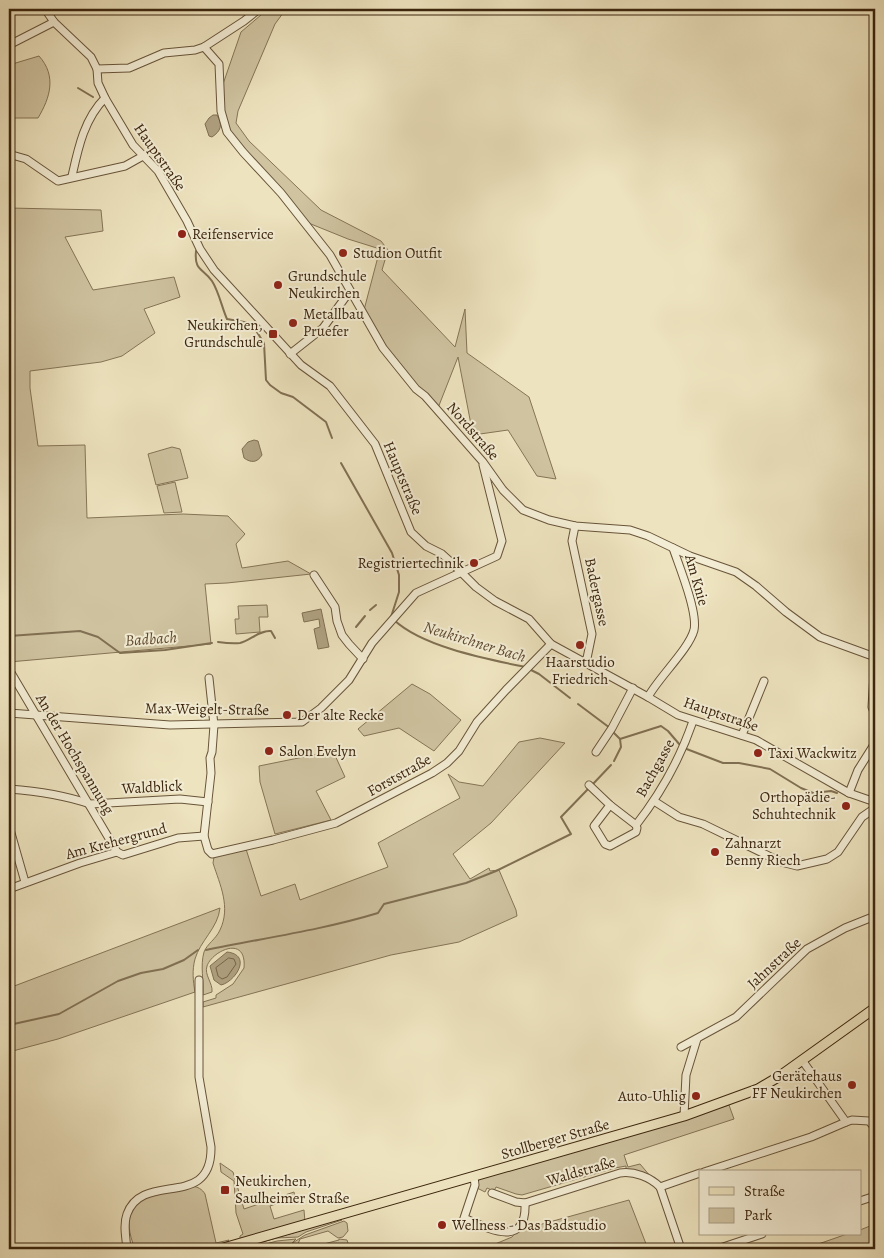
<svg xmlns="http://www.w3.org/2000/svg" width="884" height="1258" font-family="Alegreya,serif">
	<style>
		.green { fill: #cfc3a0; stroke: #857456 }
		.water { fill: #b0a282; stroke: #817053 }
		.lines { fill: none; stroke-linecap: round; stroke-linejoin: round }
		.shore { stroke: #766448; stroke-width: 1 }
		.stream { stroke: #817053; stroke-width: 2 }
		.minor-casing { stroke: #685439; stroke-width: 9 }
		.major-casing { stroke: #3b250d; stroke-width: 11 }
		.minor { stroke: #f3edd5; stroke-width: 7 }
		.major { stroke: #ede3be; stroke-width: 9 }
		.poi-dot { fill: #8f2418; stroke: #f3edd5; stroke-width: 2 }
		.labels { text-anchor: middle; stroke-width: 4; stroke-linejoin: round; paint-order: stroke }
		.street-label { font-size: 15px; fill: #3b250d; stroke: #f3edd5 }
		.poi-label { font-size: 15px; fill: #3b250d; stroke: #f3edd5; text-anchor: start }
		.water-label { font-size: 16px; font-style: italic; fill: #5e4a30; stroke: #f3edd5 }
	</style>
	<rect width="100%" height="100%" fill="#ede3be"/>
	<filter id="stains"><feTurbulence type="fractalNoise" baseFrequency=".004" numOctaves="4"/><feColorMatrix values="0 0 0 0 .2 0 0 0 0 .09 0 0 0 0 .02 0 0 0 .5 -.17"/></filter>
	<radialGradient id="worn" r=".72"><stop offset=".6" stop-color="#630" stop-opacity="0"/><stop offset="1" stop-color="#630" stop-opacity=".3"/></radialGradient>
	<!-- green -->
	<g class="green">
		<path d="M268,9H286L275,24L238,111L236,123L249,141L321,210L381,241L388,250L382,270L455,347L465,309L467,353L529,397L556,479L537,476L508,430L473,435L458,357L438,408L409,378L386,348L364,310L380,249L348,239L306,222L229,131L223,112L222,87L241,32Z"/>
		<path d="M39,56C57,76 50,98 38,118H9V65Z"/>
		<path d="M9,208L101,210L103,231L65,237L93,290L174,277L180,297L144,309L155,333L122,356L101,362L30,371V388L38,446L85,445L87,518L183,514L228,516L245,534L236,544L242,568L288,561L311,574L227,583L205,584L211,644L9,662Z"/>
		<path d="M172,447L180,449L188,478L156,485L148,454Z"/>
		<path d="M175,482L182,512L164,513L157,486Z"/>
		<path d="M267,605L268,617H259L260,632L236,634L235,619H239L238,606Z"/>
		<path d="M412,684L430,694L461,720L434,751L399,728L364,736L358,729Z"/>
		<path d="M540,738L565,743L491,823L453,854L470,879L489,868L490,871L499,870L516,910L517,916L459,942L391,955L203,1007V1002L216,998V995L233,984L244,968C247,934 212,951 207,966C204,975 213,983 212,992L203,995C204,981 200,966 204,952C207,944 216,939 220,930C231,907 220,885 213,863L214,857L246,849L261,896L295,884L300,900L388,867L378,843L460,798L448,774L459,782L483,786L519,742Z"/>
		<path d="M333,751L345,777L316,791L331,820L275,834L260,782L259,766Z"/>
		<path d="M220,908C218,928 200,941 195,959C192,970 193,981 195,992L58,1039L9,1052V988Z"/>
		<path d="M729,1105L734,1119L624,1155L628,1167L640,1164L651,1177L626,1170V1166L615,1168L522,1195L516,1194L496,1187L494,1191L487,1188L485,1192L477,1188L479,1179Z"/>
		<path d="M220,1163L233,1172L244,1209L294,1192L295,1197L270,1206L274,1219L304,1210L305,1222L240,1239V1236L243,1234L236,1213L234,1181L221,1172Z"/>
		<path d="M192,1186C198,1187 202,1189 205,1194L216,1243L229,1240L227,1242L207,1249H135C122,1217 130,1198 165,1192C174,1191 184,1191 192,1186Z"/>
		<path d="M629,1200L648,1249H489L488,1247L512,1237L517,1231Z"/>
		<path d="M340,1219L342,1220L306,1232L298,1237L277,1238L262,1242Z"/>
		<path d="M344,1221L347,1223L348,1231L343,1237L338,1238L328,1231L300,1239L298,1244L300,1249H285L288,1248L289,1244L273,1249H262L261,1248L246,1249L277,1241L296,1239L291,1244L305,1235Z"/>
		<path d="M875,1224V1249H804L847,1234H860V1230Z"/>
		<path d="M339,1239L347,1240L350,1249H305L339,1240Z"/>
	</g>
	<!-- water -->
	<g class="water">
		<path d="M213,115H217C223,125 221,131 212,137L209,136L205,124L209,118Z"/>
		<path d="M254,440L258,441L262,455C257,463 251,463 244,458L242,449L248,442Z"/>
		<path d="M321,609L329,647L318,649L314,629L320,627L319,619L304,622L302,613Z"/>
		<path d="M227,952C253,955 235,982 221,985L214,980L210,966Z"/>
	</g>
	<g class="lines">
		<!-- shore -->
		<path class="shore" d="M229,958L234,959L236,964L227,977L222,979L218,976L216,968Z"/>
		<!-- stream -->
		<g class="stream">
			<path d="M78,88L93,97"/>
			<path d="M196,251C194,271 203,268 212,281C219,292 222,308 227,319L250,323"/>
			<path d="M255,329L264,343L266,380L270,385L281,393L293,397L326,422L332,438"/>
			<path d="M341,463L392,553L399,575V592L391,617"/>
			<path d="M370,610L376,605"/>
			<path d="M394,620C423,647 487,659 525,667"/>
			<path d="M356,627L365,616"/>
			<path d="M9,636L80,631L98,637L120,653L165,650L212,643"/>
			<path d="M218,642C225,643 233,644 240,643C250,641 259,630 271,631L275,638"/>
			<path d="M529,669L539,674L570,698"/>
			<path d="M578,704L610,728"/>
			<path d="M613,732L620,739L661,726L668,731L680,745"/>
			<path d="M684,748L723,763H739L770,769L801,788L813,793L831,791L837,793"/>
			<path d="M614,761L621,747L620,739"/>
			<path d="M592,785L611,765"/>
			<path d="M206,950C264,938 322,930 378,913L384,904L466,883L496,871L571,834L561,817L589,788"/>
			<path d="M9,1025L59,1014L118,981L141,973L163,969L184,960L198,950"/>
		</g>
		<!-- minor casing -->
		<g class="minor-casing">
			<g id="minor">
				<path d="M45,9L54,22L91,57L97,69L98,83L105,98L133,145L158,171L187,221L200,249L214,270L301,365L330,386L375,444L411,532L426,546L442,554L452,563L476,587L495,601L529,619L551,644L648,697L678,715L756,740L849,793L875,802"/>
				<path d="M9,45L54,22"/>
				<path d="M204,47L219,64L221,111L227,132L243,152L281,193L330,255L383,348L416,389L425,396L483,462L503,490L523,510L549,520L575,526L630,530L648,536L690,556L736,572L756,586L786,612L820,637L875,657"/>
				<path d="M97,69L129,68L164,53L195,50L204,47L244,21L259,9"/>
				<path d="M12,155L26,159L58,181L125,166L143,156"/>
				<path d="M72,176C78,149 84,119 105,98"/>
				<path d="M290,354L323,328L350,291"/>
				<path d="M575,526L572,541L592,634L586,663"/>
				<path d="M314,575L335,607L337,621L342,635L349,644L363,659"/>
				<path d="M875,657L872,707L875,715"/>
				<path d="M10,671L117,852"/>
				<path d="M209,678L214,725L212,752L210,758L211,773L204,836L208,850L212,854L273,840L336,823L432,773L447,763L459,751L477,722L506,690L551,644"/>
				<path d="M648,697C659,677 689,649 694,630C698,612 679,566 673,548"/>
				<path d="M9,713L170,725L302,722L321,708L349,680L372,643L416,593L497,556L502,541L483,465"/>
				<path d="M742,735L764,681"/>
				<path d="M596,752L612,728L633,688"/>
				<path d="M589,785L610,805L636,825C661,793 680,759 693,721"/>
				<path d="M9,789C36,791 64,795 90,804L180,799L208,802"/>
				<path d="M849,793L858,770L875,743"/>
				<path d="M654,801L679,817L703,824L781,862L797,866L827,859L838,852L862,817L875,808"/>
				<path d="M610,805L594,826L605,844L610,846L636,832L637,828L636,825"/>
				<path d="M9,826L25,882"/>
				<path d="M9,889L80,863L117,852L123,855L178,838L204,836"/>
				<path d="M681,1047L736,1017L807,949L845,928L875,916"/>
				<path d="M802,1060L846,1122L852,1120L869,1121L875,1128"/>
				<path d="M684,1116L686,1075L697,1039"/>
				<path d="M704,1172L811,1137L846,1122"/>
				<path d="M474,1177L475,1185L464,1218C487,1228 527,1250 525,1203"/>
				<path d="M660,1187L681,1249"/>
				<path d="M492,1193L516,1202L525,1203L620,1173C634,1171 650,1177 660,1187L700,1173"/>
				<path d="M860,1201L875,1196"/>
				<path d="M127,1249C126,1238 123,1225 127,1214C143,1170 212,1211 211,1147L199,1077V980"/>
				<path d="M717,1249L762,1234"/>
			</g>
		</g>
		<!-- major casing -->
		<g class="major-casing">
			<path id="major" d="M220,1249L684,1116L758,1089L780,1076L875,1008"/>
		</g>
		<!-- minor -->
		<use href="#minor" class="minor"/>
		<!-- major -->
		<use href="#major" class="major"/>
	</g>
	<!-- markers -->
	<g class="poi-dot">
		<circle cx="182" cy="234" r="5"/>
		<circle cx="343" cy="253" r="5"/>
		<circle cx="278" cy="285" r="5"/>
		<circle cx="293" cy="323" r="5"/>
		<rect x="268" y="329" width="10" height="10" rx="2.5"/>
		<circle cx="474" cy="563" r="5"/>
		<circle cx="580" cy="645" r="5"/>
		<circle cx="287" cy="715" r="5"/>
		<circle cx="269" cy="751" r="5"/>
		<circle cx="758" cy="753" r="5"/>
		<circle cx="846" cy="806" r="5"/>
		<circle cx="715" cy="852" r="5"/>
		<circle cx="852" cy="1085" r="5"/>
		<circle cx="696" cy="1096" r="5"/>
		<rect x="220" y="1185" width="10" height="10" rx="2.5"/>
		<circle cx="442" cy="1225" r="5"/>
	</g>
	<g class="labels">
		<!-- street labels -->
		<g class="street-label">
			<text transform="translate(160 157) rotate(55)" y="5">Hauptstraße</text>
			<text transform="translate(473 431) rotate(49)" y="5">Nordstraße</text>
			<text transform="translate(403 478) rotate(67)" y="5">Hauptstraße</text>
			<text transform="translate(697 580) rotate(74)" y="5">Am Knie</text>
			<text transform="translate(597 592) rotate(78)" y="5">Badergasse</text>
			<text transform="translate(207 709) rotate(1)" y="5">Max-Weigelt-Straße</text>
			<text transform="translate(721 714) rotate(19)" y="5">Hauptstraße</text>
			<text transform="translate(75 754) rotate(59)" y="5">An der Hochspannung</text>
			<text transform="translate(655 768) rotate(-61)" y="5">Bachgasse</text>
			<text transform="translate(399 775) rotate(-29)" y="5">Forststraße</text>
			<text transform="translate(152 787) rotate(-3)" y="5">Waldblick</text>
			<text transform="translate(116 841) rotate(-15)" y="5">Am Krehergrund</text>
			<text transform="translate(774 963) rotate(-43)" y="5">Jahnstraße</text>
			<text transform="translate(555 1139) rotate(-16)" y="5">Stollberger Straße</text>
			<text transform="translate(581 1171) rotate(-16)" y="5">Waldstraße</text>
		</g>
		<!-- poi labels -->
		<g class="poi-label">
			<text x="192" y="239">Reifenservice</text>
			<text x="353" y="258">Studion Outfit</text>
			<text x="288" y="281">Grundschule<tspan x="288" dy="17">Neukirchen</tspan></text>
			<text x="303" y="319">Metallbau<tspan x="303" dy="17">Pruefer</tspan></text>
			<text x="263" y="330" text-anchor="end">Neukirchen,<tspan x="263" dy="17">Grundschule</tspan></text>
			<text x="464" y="568" text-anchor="end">Registriertechnik</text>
			<text x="580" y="667" text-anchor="middle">Haarstudio<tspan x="580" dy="17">Friedrich</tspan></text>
			<text x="297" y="720">Der alte Recke</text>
			<text x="279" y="756">Salon Evelyn</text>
			<text x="768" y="758">Taxi Wackwitz</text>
			<text x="836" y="802" text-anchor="end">Orthopädie-<tspan x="836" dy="17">Schuhtechnik</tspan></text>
			<text x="725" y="848">Zahnarzt<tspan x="725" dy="17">Benny Riech</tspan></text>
			<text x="842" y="1081" text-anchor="end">Gerätehaus<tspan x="842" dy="17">FF Neukirchen</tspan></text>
			<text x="686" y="1101" text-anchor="end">Auto-Uhlig</text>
			<text x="235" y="1186">Neukirchen,<tspan x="235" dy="17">Saulheimer Straße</tspan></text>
			<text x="452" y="1230">Wellness - Das Badstudio</text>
		</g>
		<!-- water labels -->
		<g class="water-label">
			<text transform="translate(151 638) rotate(-4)" y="6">Badbach</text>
			<text transform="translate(475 641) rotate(17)" y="6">Neukirchner Bach</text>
		</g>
	</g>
	<!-- margin -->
	<rect width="884" height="1258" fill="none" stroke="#ede3be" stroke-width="30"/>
	<rect x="10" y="10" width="864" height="1238" fill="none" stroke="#3b250d" stroke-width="2.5"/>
	<rect x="15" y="15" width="854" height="1228" fill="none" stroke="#3b250d"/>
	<!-- legend -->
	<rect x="699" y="1170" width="162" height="65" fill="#f3edd5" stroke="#a99d85"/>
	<rect x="709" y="1187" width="25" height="8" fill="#ede3be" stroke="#a99d85"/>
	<text x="744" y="1196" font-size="15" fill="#3b250d">Straße</text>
	<rect x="709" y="1208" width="25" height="15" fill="#cfc3a0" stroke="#a99d85"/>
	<text x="744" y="1220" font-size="15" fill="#3b250d">Park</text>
	<rect width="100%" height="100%" filter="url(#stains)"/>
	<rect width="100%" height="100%" fill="url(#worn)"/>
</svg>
